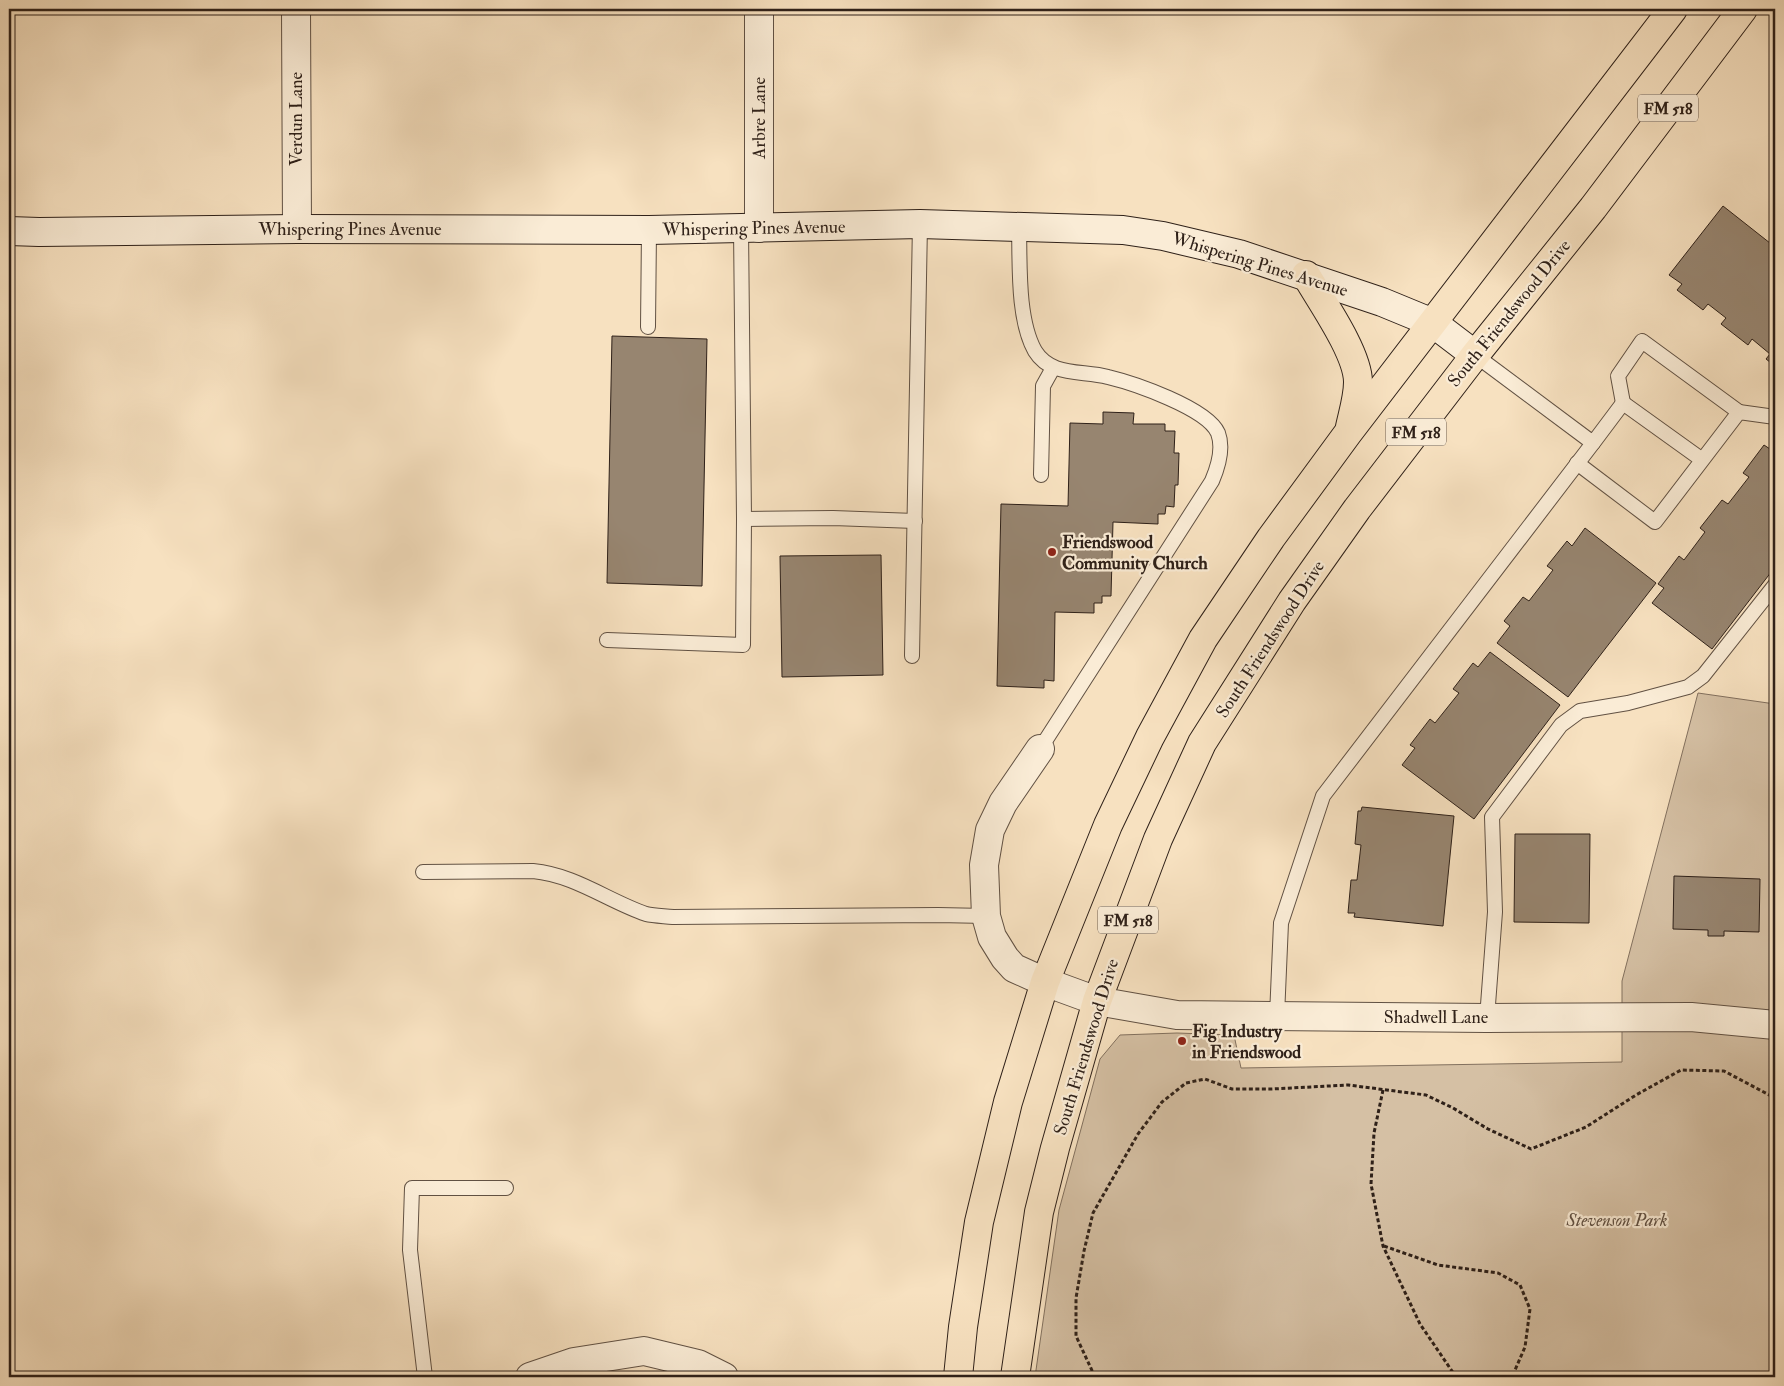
<svg xmlns="http://www.w3.org/2000/svg" width="1784" height="1386" font-family="'IM FELL Double Pica',serif">
	<style>
		.green { fill: #d5c0a4; stroke: #82705e }
		.building { fill: #978570; stroke: #2f2119 }
		.lines { fill: none; stroke-linecap: round; stroke-linejoin: round }
		.lane-casing { stroke: #615143; stroke-width: 16 }
		.street-casing { stroke: #615143; stroke-width: 30 }
		.secondary-casing { stroke: #2f2119; stroke-width: 30 }
		.primary-casing { stroke: #2f2119; stroke-width: 30 }
		.path { stroke: #2f2119; stroke-width: 3; stroke-dasharray: 4 2.5; stroke-linecap: butt }
		.lane { stroke: #faecd6; stroke-width: 14 }
		.street { stroke: #faecd6; stroke-width: 28 }
		.secondary { stroke: #faecd6; stroke-width: 28 }
		.primary { stroke: #f7e1c0; stroke-width: 28 }
		.poi-dot { fill: #8f2418; stroke: #faecd6; stroke-width: 2 }
		.labels { text-anchor: middle; stroke-width: 4.5; stroke-linejoin: round; paint-order: stroke }
		.shield { fill: #faecd6; stroke: #6c5e52; stroke-width: 1 }
		.shield-label { font-size: 16px; font-weight: bold; fill: #2f2119 }
		.street-label { font-size: 18px; fill: #2f2119; stroke: #faecd6 }
		.poi-label { font-size: 18px; font-weight: bold; fill: #2f2119; stroke: #faecd6; text-anchor: start }
		.park-label { font-size: 18px; font-style: italic; fill: #615143; stroke: #faecd6 }
	</style>
	<rect width="100%" height="100%" fill="#f7e1c0"/>
	<filter id="stains"><feTurbulence type="fractalNoise" baseFrequency=".004" numOctaves="4"/><feColorMatrix values="0 0 0 0 .2 0 0 0 0 .09 0 0 0 0 .02 0 0 0 .5 -.17"/></filter>
	<radialGradient id="worn" r=".72"><stop offset=".6" stop-color="#630" stop-opacity="0"/><stop offset="1" stop-color="#630" stop-opacity=".3"/></radialGradient>
	<!-- green -->
	<path class="green" d="M1698,693L1775,704V1377H1035L1059,1210L1100,1059L1120,1035L1177,1033L1234,1035L1241,1068L1622,1062V981Z"/>
	<!-- building -->
	<g class="building">
		<path d="M1723,206L1775,247V366L1766,359L1770,354L1752,339L1748,345L1721,324L1726,318L1708,304L1703,310L1677,290L1682,284L1669,275Z"/>
		<path d="M612,336L707,339L702,586L607,583Z"/>
		<path d="M1103,412L1134,413L1133,424H1165V431H1175L1174,453H1179L1178,485H1175L1174,507L1166,506L1165,514H1158V524L1113,522L1111,596H1102V603H1094V613L1055,612L1054,681L1044,680V688L997,686L1001,504L1068,506L1070,423L1103,424Z"/>
		<path d="M1775,442V567L1712,649L1652,603L1664,588L1658,584L1679,556L1684,560L1705,532L1700,528L1722,500L1728,504L1749,477L1743,473L1764,445L1770,449Z"/>
		<path d="M1585,528L1656,583L1568,697L1497,643L1510,626L1504,621L1523,597L1529,601L1553,570L1547,566L1567,541L1572,546Z"/>
		<path d="M881,555L883,675L782,677L780,556Z"/>
		<path d="M1490,652L1560,705L1474,819L1402,765L1415,748L1410,745L1430,719L1435,723L1459,693L1453,689L1473,663L1478,667Z"/>
		<path d="M1362,807L1454,816L1443,926L1354,917L1355,913H1348L1351,880H1357L1361,845L1355,844L1358,811H1361Z"/>
		<path d="M1515,834H1590L1589,923L1514,922Z"/>
		<path d="M1674,876L1760,879L1759,932L1724,931V936H1708V930L1673,929Z"/>
	</g>
	<g class="lines">
		<!-- lane casing -->
		<g class="lane-casing">
			<g id="lane">
				<path d="M1019,227C1020,263 1017,319 1035,351C1051,377 1082,370 1108,377C1133,383 1207,408 1218,433C1224,449 1218,467 1212,481L1040,749"/>
				<path d="M648,327L649,230"/>
				<path d="M1475,355L1593,443L1623,403L1701,459"/>
				<path d="M1623,403L1618,376L1642,341L1739,412"/>
				<path d="M1577,463L1655,522L1739,412L1775,417"/>
				<path d="M1041,475L1043,386L1053,368"/>
				<path d="M744,519L833,518L915,521"/>
				<path d="M607,640L743,645L744,519L741,228"/>
				<path d="M912,656L920,224"/>
				<path d="M423,872L533,871C575,875 608,901 646,914C654,916 665,916 673,917L938,915L986,916"/>
				<path d="M1277,1016L1281,923L1323,796L1593,443"/>
				<path d="M1487,1018L1495,912L1492,817L1561,725L1580,711L1628,703L1688,687L1703,676L1775,585"/>
				<path d="M425,1377L410,1250L412,1188H506"/>
			</g>
		</g>
		<!-- street casing -->
		<g class="street-casing">
			<g id="street">
				<path d="M296,9L297,229"/>
				<path d="M759,9V228"/>
				<path d="M1040,749L1003,803L990,830L984,865L986,916L992,937L1005,958L1014,968L1045,982L1097,1001L1177,1015L1487,1018L1691,1017L1775,1025"/>
				<path d="M530,1377L574,1362L644,1351L698,1364L724,1377"/>
			</g>
		</g>
		<!-- secondary casing -->
		<g class="secondary-casing">
			<path id="secondary" d="M9,231L39,232L297,229L649,230L920,224L1123,230L1163,236L1239,254L1382,302L1433,323L1475,355"/>
		</g>
		<!-- primary casing -->
		<g class="primary-casing">
			<g id="primary">
				<path d="M1306,275C1321,301 1358,353 1358,382C1358,397 1353,413 1350,427"/>
				<path d="M958,1377L963,1327L979,1222L1008,1102L1045,982L1108,825L1150,737L1203,639L1271,538L1348,433L1673,9"/>
				<path d="M1015,1377L1039,1212L1055,1148L1097,1001L1158,839L1202,743L1292,601L1357,509L1475,355L1593,208L1743,9"/>
			</g>
		</g>
		<!-- path -->
		<g class="path">
			<path d="M1383,1090L1374,1133L1371,1184L1383,1246L1420,1324L1456,1377"/>
			<path d="M1384,1246L1438,1265L1498,1273L1520,1285L1530,1309L1525,1347L1512,1377"/>
			<path d="M1095,1377L1076,1336V1298L1084,1251L1093,1213L1138,1134L1162,1102L1186,1083L1205,1079L1232,1089H1272L1348,1085L1426,1095L1453,1108L1488,1129L1531,1149L1586,1127L1636,1095L1681,1070L1724,1071L1775,1098"/>
		</g>
		<!-- lane -->
		<use href="#lane" class="lane"/>
		<!-- street -->
		<use href="#street" class="street"/>
		<!-- secondary -->
		<use href="#secondary" class="secondary"/>
		<!-- primary -->
		<use href="#primary" class="primary"/>
	</g>
	<!-- markers -->
	<g class="poi-dot">
		<circle cx="1052" cy="552" r="5"/>
		<circle cx="1182" cy="1041" r="5"/>
	</g>
	<g class="labels">
		<!-- shield labels -->
		<g class="shield">
			<rect x="1638" y="94.5" width="60" height="27" rx="4"/>
			<rect x="1386" y="418.5" width="60" height="27" rx="4"/>
			<rect x="1098" y="906.5" width="60" height="27" rx="4"/>
		</g>
		<g class="shield-label">
			<text x="1668" y="114">FM 518</text>
			<text x="1416" y="438">FM 518</text>
			<text x="1128" y="926">FM 518</text>
		</g>
		<!-- street labels -->
		<g class="street-label">
			<text transform="translate(759 118) rotate(-90)" y="6">Arbre Lane</text>
			<text transform="translate(296 119) rotate(-90)" y="6">Verdun Lane</text>
			<text transform="translate(754 228) rotate(-1)" y="6">Whispering Pines Avenue</text>
			<text x="350" y="235">Whispering Pines Avenue</text>
			<text transform="translate(1260 264) rotate(17)" y="6">Whispering Pines Avenue</text>
			<text transform="translate(1509 313) rotate(-51)" y="6">South Friendswood Drive</text>
			<text transform="translate(1270 639) rotate(-57)" y="6">South Friendswood Drive</text>
			<text x="1436" y="1023">Shadwell Lane</text>
			<text transform="translate(1086 1047) rotate(-73)" y="6">South Friendswood Drive</text>
		</g>
		<!-- poi labels -->
		<g class="poi-label">
			<text x="1062" y="548">Friendswood<tspan x="1062" dy="21">Community Church</tspan></text>
			<text x="1192" y="1037">Fig Industry<tspan x="1192" dy="21">in Friendswood</tspan></text>
		</g>
		<!-- park labels -->
		<g class="park-label">
			<text x="1617" y="1226">Stevenson Park</text>
		</g>
	</g>
	<!-- margin -->
	<rect width="1784" height="1386" fill="none" stroke="#f7e1c0" stroke-width="30"/>
	<rect x="10" y="10" width="1764" height="1366" fill="none" stroke="#2f2119" stroke-width="2.5"/>
	<rect x="15" y="15" width="1754" height="1356" fill="none" stroke="#2f2119"/>
	<rect width="100%" height="100%" filter="url(#stains)"/>
	<rect width="100%" height="100%" fill="url(#worn)"/>
</svg>
